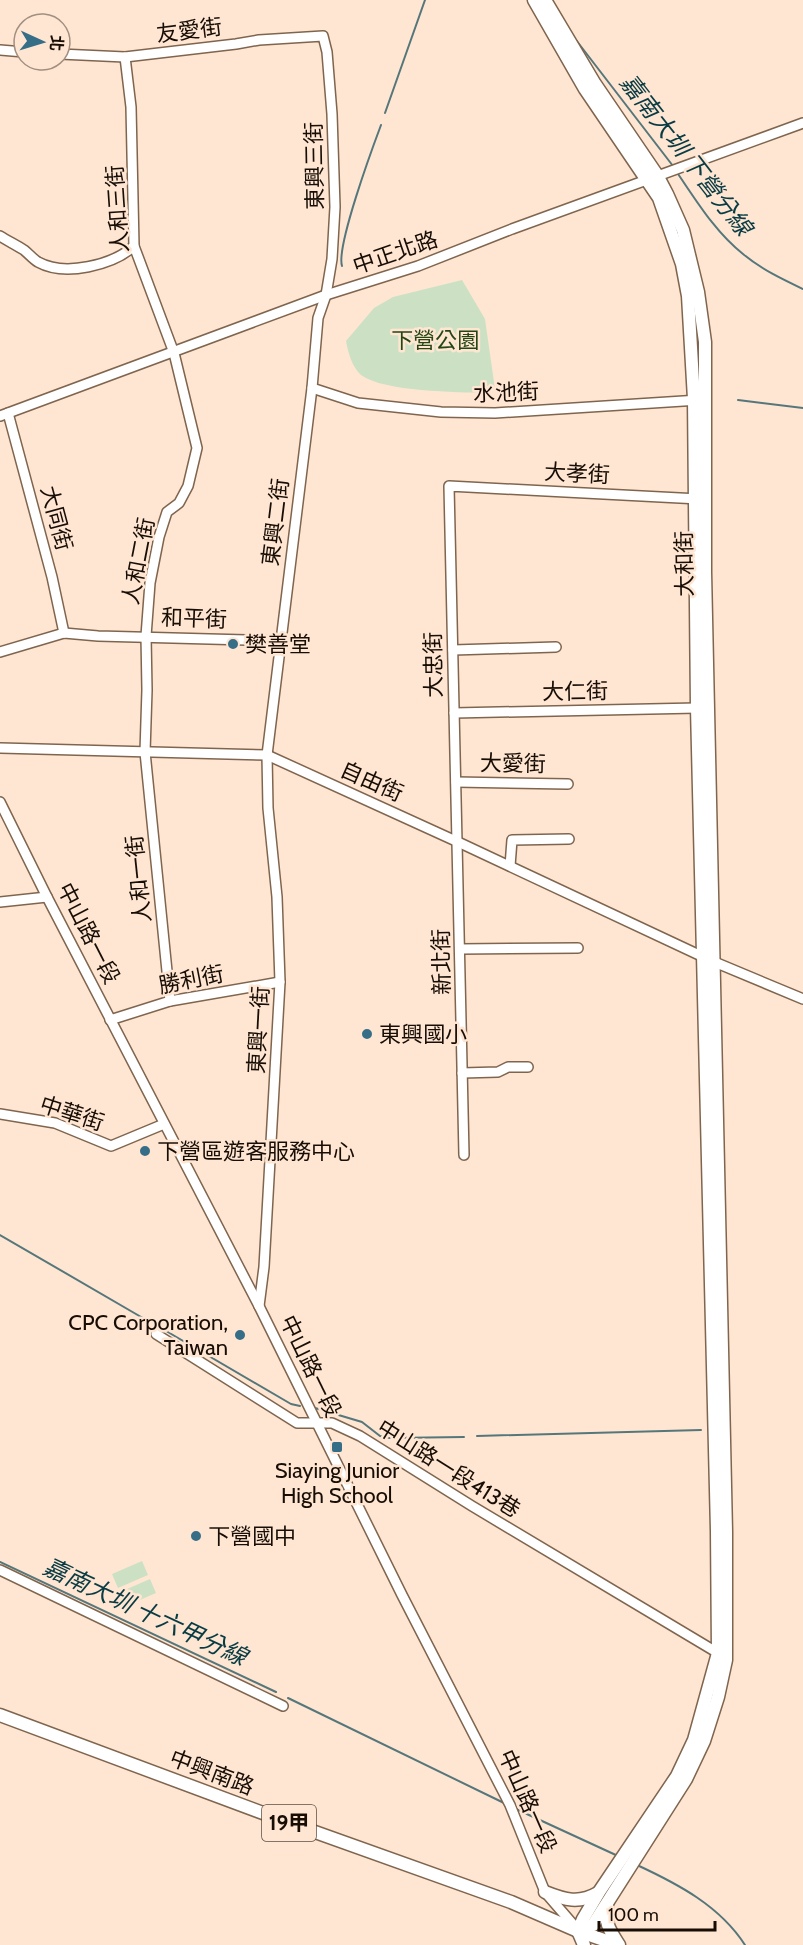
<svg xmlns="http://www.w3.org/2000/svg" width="803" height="1945" font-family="Cabin,'Noto Sans TC',sans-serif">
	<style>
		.green { fill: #cce1c4 }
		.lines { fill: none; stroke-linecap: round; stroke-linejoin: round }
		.stream { stroke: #55777b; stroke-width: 2 }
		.minor-casing { stroke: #7f654e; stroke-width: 12 }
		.major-casing { stroke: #7f654e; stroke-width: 15 }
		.minor { stroke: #fff; stroke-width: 9 }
		.major { stroke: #fff; stroke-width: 12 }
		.poi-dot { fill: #366e88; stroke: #ffe6d2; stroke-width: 2 }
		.labels { text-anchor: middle; stroke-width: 5; stroke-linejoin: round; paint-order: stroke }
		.shield { fill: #ffe6d2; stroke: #5d4e42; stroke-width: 1.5 }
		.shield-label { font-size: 21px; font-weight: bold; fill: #170d05 }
		.street-label { font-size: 22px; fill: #170d05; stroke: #ffe6d2 }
		.park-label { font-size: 22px; fill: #244613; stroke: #ffe6d2 }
		.poi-label { font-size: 22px; fill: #170d05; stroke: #ffe6d2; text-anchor: start }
		.water-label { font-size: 24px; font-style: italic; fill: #083b43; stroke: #ffe6d2 }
	</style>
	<rect width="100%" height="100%" fill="#ffe6d2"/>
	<!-- green -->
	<g class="green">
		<path d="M462,280L485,319L495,389L487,386L486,393C457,392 384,392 361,375C352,367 348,352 346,341L374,308L393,297Z"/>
		<path d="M142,1561L148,1575L118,1588L112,1574Z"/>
		<path d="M150,1579L156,1593L126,1606L120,1592Z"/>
	</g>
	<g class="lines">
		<!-- stream -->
		<g class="stream">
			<path d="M576,40L673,166"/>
			<path d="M385,113L425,0"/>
			<path d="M676,171C696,200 715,232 743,254C761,269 782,279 803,289"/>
			<path d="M342,266C336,247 372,149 381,125"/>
			<path d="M738,400L803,408"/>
			<path d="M0,1235L148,1321"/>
			<path d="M161,1328L291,1404L300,1406"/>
			<path d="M315,1408L362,1422L380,1436L390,1438L464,1437"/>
			<path d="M477,1436L701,1430"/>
			<path d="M0,1562L276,1692"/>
			<path d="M288,1698L504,1803"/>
			<path d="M516,1809L618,1856"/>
			<path d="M637,1865C678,1884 720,1906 745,1945"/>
		</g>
		<!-- minor casing -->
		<g class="minor-casing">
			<g id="minor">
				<path d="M0,50L24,52"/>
				<path d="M60,54L125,57L236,44L259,40L323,36L327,52L332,114L335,207L332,259L326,295L318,318L312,388L267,755L268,808L277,897L280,982L264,1267L259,1306"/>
				<path d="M125,57L131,107L134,246L174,353L197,448L188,486L179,503L167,512L159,537L150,583L146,636L147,690L145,752L170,1001"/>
				<path d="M0,236C8,241 16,245 24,250C29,254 33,259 38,262C65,277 113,265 134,246"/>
				<path d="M312,388L358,403L441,412L495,413L699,400"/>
				<path d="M8,413L52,577L64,633"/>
				<path d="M0,416L326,295L418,266L512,229L803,123"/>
				<path d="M453,650L556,647"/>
				<path d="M0,652L64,633L98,636L281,641"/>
				<path d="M454,713L697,708"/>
				<path d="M0,748L267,755L458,842L712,961L803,999"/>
				<path d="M456,782L568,784"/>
				<path d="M0,802L47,897L259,1306L402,1595L510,1805L545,1892L577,1929"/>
				<path d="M510,866L512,840L569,839"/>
				<path d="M0,902L47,897"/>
				<path d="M460,949L578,948"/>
				<path d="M110,1020L170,1001L280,982"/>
				<path d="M462,1073L498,1072L508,1067H528"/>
				<path d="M0,1114L55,1123L111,1146L164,1124"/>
				<path d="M464,1155L449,486L699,499"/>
				<path d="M156,1334L297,1423H332L360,1436L472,1506L718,1653"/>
				<path d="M0,1570L283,1706"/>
			</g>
		</g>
		<!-- major casing -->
		<g class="major-casing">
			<g id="major">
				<path d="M534,0L585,89L659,198L682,264L688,296L694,399L697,708L717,1531L718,1653L694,1740L677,1776L599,1892L583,1919L578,1931"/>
				<path d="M545,0L595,84L657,175L667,194L683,230L698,292L705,342V572L726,1532V1660L718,1697L704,1741L686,1779L593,1925L578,1931"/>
				<path d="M0,1715L287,1822L511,1902L578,1931L618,1945"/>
				<path d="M545,1892C565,1900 579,1904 598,1893"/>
				<path d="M607,1905C605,1925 609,1929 619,1945"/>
				<path d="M578,1931L584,1945"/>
			</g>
		</g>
		<!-- minor -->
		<use href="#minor" class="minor"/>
		<!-- major -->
		<use href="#major" class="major"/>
	</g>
	<!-- markers -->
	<g class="poi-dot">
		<circle cx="233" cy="644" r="6"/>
		<circle cx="367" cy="1034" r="6"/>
		<circle cx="145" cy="1151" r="6"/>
		<circle cx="240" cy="1335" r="6"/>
		<rect x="331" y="1441" width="12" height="12" rx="3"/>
		<circle cx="196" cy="1536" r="6"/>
	</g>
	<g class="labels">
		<!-- shield labels -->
		<rect class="shield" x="262" y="1805" width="54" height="36" rx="4.5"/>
		<g class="shield-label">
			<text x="289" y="1830">19甲</text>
		</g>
		<!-- street labels -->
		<g class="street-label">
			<text transform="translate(189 30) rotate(-7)" y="8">友愛街</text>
			<text transform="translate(314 166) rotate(-91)" y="8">東興三街</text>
			<text transform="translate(117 209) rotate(-94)" y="8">人和三街</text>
			<text transform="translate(395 252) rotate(-19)" y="8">中正北路</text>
			<text transform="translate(506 392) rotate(-2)" y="8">水池街</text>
			<text transform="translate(577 473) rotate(3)" y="8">大孝街</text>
			<text transform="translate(57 518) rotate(75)" y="8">大同街</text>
			<text transform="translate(275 522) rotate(-83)" y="8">東興二街</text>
			<text transform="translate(138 561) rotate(-79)" y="8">人和二街</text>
			<text transform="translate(684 564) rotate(-91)" y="8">大和街</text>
			<text transform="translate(194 618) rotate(2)" y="8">和平街</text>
			<text transform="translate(433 665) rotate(-91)" y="8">大忠街</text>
			<text transform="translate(575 691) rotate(-1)" y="8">大仁街</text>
			<text transform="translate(513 763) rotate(1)" y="8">大愛街</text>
			<text transform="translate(372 781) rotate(24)" y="8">自由街</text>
			<text transform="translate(138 879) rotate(-96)" y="8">人和一街</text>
			<text transform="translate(89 933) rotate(63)" y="8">中山路一段</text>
			<text transform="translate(441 962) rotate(-91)" y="8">新北街</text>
			<text transform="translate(191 979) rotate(-11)" y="8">勝利街</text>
			<text transform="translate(258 1030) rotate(-87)" y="8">東興一街</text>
			<text transform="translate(72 1113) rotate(18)" y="8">中華街</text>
			<text transform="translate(311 1366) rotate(64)" y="8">中山路一段</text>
			<text transform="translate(449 1468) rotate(32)" y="8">中山路一段413巷</text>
			<text transform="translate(212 1772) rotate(21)" y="8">中興南路</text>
			<text transform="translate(528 1801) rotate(66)" y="8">中山路一段</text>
		</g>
		<!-- park labels -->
		<g class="park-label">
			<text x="435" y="348">下營公園</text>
		</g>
		<!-- poi labels -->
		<g class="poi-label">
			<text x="245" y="652">樊善堂</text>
			<text x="379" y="1042">東興國小</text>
			<text x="157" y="1159">下營區遊客服務中心</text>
			<text x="228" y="1330" text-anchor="end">CPC Corporation,<tspan x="228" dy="25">Taiwan</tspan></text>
			<text x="337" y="1478" text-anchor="middle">Siaying Junior<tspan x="337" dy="25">High School</tspan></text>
			<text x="208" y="1544">下營國中</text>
		</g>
		<!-- water labels -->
		<g class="water-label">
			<text transform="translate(686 155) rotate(52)" y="8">嘉南大圳 下營分線</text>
			<text transform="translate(145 1612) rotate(25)" y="8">嘉南大圳 十六甲分線</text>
		</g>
	</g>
	<!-- north arrow -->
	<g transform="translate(42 42) rotate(94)"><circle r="28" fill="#ffe6d2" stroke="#a28f80" stroke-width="1.5"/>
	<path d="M0-4.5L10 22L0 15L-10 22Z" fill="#366e88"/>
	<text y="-9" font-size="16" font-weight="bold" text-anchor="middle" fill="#170d05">北</text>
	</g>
	<!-- scale -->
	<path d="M599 1921v9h116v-9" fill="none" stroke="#170d05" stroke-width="3"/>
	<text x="608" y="1921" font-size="18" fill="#170d05" stroke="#ffe6d2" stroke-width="4.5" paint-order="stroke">100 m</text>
</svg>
